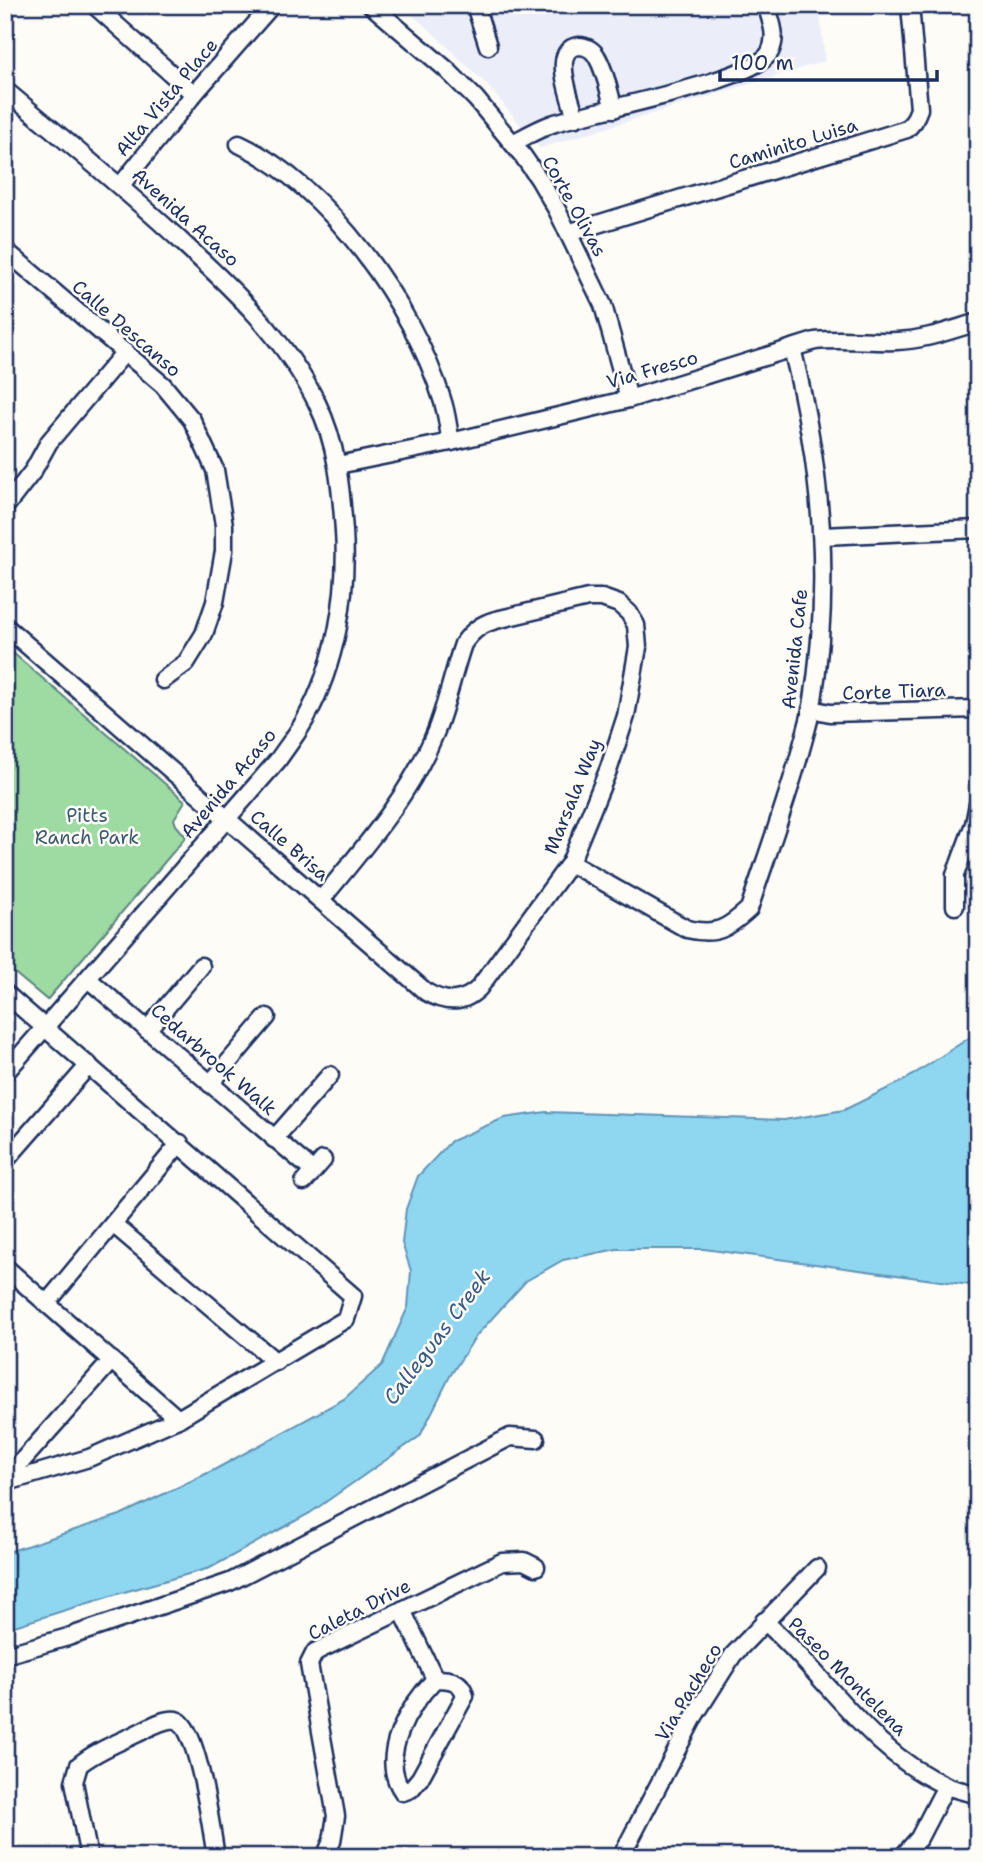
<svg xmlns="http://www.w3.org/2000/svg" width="983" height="1862" font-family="'Shantell Sans',sans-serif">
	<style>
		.built { fill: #ebeef9 }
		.green { fill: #9ddba3; stroke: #5c8580; stroke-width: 2 }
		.water { fill: #8fd7f0; stroke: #6194b6; stroke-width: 2 }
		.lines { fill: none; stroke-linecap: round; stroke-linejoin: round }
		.minor-casing { stroke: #1b2f5e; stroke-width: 21 }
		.minor { stroke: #fdfcf7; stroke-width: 16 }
		.labels { text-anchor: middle; stroke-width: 5; stroke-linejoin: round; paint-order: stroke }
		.street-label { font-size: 19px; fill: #1b2f5e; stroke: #fdfcf7 }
		.park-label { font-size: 19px; fill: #3c5a6f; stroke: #fdfcf7 }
		.water-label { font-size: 21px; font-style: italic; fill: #385982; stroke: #fdfcf7 }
	</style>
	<rect width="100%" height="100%" fill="#fdfcf7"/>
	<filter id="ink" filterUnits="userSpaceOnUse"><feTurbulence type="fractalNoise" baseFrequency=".0143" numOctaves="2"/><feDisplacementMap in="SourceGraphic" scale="14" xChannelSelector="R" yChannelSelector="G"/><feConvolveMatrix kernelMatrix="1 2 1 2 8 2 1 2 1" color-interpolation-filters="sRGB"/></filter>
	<g filter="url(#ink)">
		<!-- built -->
		<path class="built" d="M401,5H819L825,61L540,148L487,85L431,31Z"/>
		<!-- green -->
		<path class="green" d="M5,646L185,801L174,819L176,825L186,837L47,1000L5,965Z"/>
		<!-- water -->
		<path class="water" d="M978,1032V1286L704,1249H617L563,1260L526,1281L476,1336L450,1376L420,1436L310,1513L210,1568L124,1592L5,1629V1553L120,1515L214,1470L344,1399L382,1365L408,1307L411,1271L402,1243L406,1209L418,1176L451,1141L504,1118L546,1112L784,1120L844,1110L905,1080Z"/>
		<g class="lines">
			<!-- minor casing -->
			<g class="minor-casing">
				<g id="minor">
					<path d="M94,5L194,94"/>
					<path d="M371,5L446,69L476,99L523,156L539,179L557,210L603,305L629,399"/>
					<path d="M475,5L488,46"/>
					<path d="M5,90C65,140 125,189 182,242C234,290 285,338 317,403C337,443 341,487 344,531C348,595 336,664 305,720C297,734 287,747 278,760L5,1073"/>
					<path d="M576,118C572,102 549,48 579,46C587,46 594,51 597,57C606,72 609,93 614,109"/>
					<path d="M513,143C526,136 538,129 552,124C589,111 756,81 770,52C778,36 771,21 766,5"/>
					<path d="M239,144C329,186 413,306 442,399C447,413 448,428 451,442"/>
					<path d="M121,185L194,94L272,5"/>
					<path d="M568,233L907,129L914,121L919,109L910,5"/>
					<path d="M5,250L163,385L192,420L215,470L224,525V551L215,602L204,634L186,663L163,680"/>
					<path d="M338,465L451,442L629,399L815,341C843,338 870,342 897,341C925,340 951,330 978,322"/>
					<path d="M5,507L33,471L49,442L125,352"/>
					<path d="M823,536L978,529"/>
					<path d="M5,626L426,992C445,1003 463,1004 479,988L570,863L609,768L626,716L638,647L636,625L629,613L619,604L602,598H588L496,620C481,624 472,631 463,644C453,673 447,703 436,731C410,796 364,847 321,900"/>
					<path d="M811,709L830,713L978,709"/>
					<path d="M570,863L687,929C716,936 727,929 749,909C766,858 785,806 800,753C804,738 809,722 812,707C832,582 822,470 792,348"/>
					<path d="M955,906V875L974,824L978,804"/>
					<path d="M88,979L313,1171"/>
					<path d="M5,993L353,1296L346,1319L178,1419L5,1267"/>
					<path d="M147,1030L201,966"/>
					<path d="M210,1084L267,1017"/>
					<path d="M274,1139L330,1075"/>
					<path d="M5,1161L89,1065"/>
					<path d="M304,1182L323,1160"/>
					<path d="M113,1224L276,1362"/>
					<path d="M47,1303L180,1143"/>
					<path d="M5,1480H14L89,1458L178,1419"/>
					<path d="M5,1480L112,1360"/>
					<path d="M402,1610L435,1679C410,1705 377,1756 403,1792L411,1789L420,1778L465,1696C462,1680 449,1679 435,1679"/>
					<path d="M764,1621C826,1674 869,1753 947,1786C956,1790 968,1792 978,1795"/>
					<path d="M5,1655L68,1637L230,1582L510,1437L536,1439"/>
					<path d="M89,1857L74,1782L79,1765C94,1752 117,1743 136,1734C147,1729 163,1718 176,1720C198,1724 212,1834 216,1857"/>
					<path d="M325,1857L332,1841L336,1816L309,1664L315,1652L502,1562L524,1561L536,1567"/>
					<path d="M621,1857L695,1715L733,1655L817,1568"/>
					<path d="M902,1857L919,1838L946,1786"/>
				</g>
			</g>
			<!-- minor -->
			<use href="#minor" class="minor"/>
		</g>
	</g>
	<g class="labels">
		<!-- street labels -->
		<g class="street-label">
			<text transform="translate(166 97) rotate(-50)" y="7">Alta Vista Place</text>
			<text transform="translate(793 143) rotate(-17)" y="7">Caminito Luisa</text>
			<text transform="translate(575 206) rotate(61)" y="7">Corte Olivas</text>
			<text transform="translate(186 217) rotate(42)" y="7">Avenida Acaso</text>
			<text transform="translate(127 328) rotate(41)" y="7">Calle Descanso</text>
			<text transform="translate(652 369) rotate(-16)" y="7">Via Fresco</text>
			<text transform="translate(794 649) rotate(-84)" y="7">Avenida Cafe</text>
			<text transform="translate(894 691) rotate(-2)" y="7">Corte Tiara</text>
			<text transform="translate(228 783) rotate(-50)" y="7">Avenida Acaso</text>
			<text transform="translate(572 796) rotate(-68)" y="7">Marsala Way</text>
			<text transform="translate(290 845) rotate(41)" y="7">Calle Brisa</text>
			<text transform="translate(214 1059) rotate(41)" y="7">Cedarbrook Walk</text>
			<text transform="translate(359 1609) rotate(-27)" y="7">Caleta Drive</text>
			<text transform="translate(848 1676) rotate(45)" y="7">Paseo Montelena</text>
			<text transform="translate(688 1692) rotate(-59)" y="7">Via Pacheco</text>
		</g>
		<!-- park labels -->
		<g class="park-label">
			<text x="87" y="822">Pitts<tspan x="87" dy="22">Ranch Park</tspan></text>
		</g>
		<!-- water labels -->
		<g class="water-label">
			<text transform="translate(437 1337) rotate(-53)" y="7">Calleguas Creek</text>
		</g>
	</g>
	<!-- margin -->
	<rect width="983" height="1862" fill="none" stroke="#fdfcf7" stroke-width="28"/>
	<rect x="14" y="14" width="955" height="1834" fill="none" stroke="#1b2f5e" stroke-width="2.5" filter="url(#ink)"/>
	<!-- scale -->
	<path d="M720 70v10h217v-10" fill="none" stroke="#1b2f5e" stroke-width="3.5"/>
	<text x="731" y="70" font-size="21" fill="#1b2f5e" stroke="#fdfcf7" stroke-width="5" paint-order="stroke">100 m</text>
</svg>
